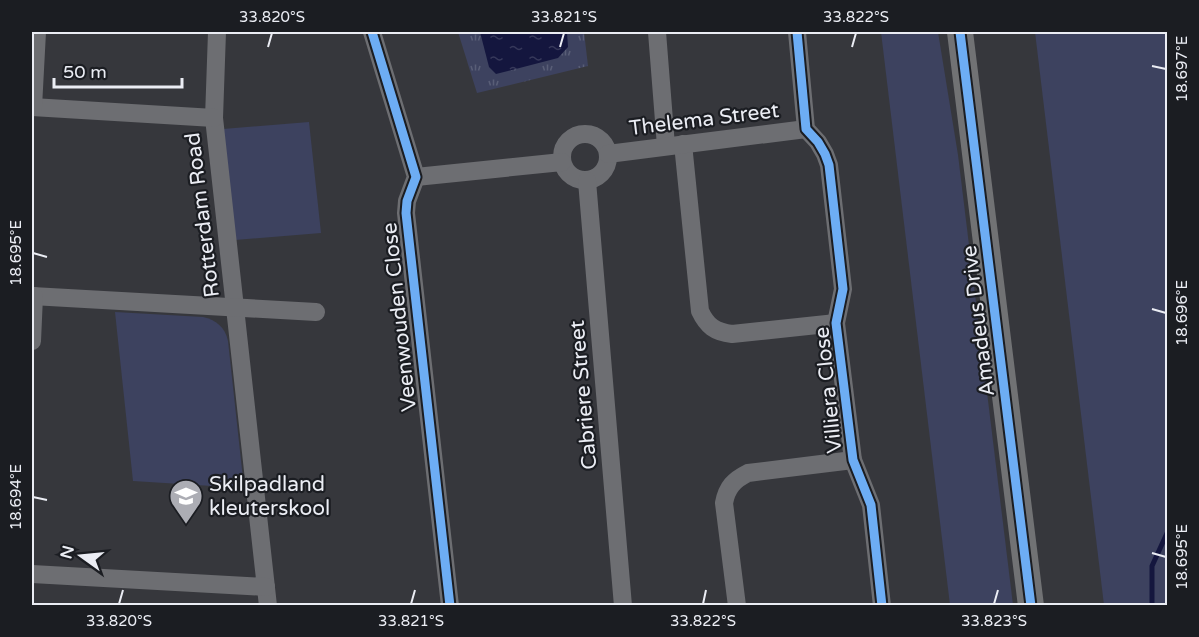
<svg xmlns="http://www.w3.org/2000/svg" width="1199" height="637" font-family="'Varela Round',sans-serif">
	<style>
		.grass { fill: #3d425f }
		.park { fill: url(#park-tufts) }
		.water { fill: url(#water-ripples) }
		.lines { fill: none; stroke-linecap: round; stroke-linejoin: round }
		.stream { stroke: #14163e; stroke-width: 5 }
		.street { stroke: #6d6e72; stroke-width: 18 }
		.secondary { stroke: #717274; stroke-width: 26 }
		.cycleway-casing { stroke: #1b1d22; stroke-width: 13 }
		.cycleway { stroke: #6dadf4; stroke-width: 9 }
		.ticks { fill: none; stroke: #ebedf4; stroke-width: 2 }
		.labels { text-anchor: middle; stroke-width: 4.5; stroke-linejoin: round; paint-order: stroke }
		.street-label { font-size: 21px; fill: #ebedf4; stroke: #1b1d22 }
		.poi-label { font-size: 21px; fill: #ebedf4; stroke: #1b1d22; text-anchor: start }
		.neatline { fill: none; stroke: #ebedf4; stroke-width: 2 }
		.ticks-label { font-size: 15px; text-anchor: middle; fill: #ebedf4 }
	</style>
	<defs>
		<pattern id="park-tufts" width="24" height="20" patternUnits="userSpaceOnUse" patternTransform="scale(1.5)"><rect width="24" height="20" fill="#3d425f"/><path d="M3 7l-1-3M5 7V3M7 7l1-3M15 17l-1-3M17 17v-4M19 17l1-3" fill="none" stroke="#595e77"/></pattern>
		<pattern id="water-ripples" width="26" height="14" patternUnits="userSpaceOnUse" patternTransform="scale(1.5)"><rect width="26" height="14" fill="#14163e"/><path d="M2 4q2-2 4 0t4 0M15 11q2-2 4 0t4 0" fill="none" stroke="#36385a"/></pattern>
	</defs>
	<rect width="100%" height="100%" fill="#36373c"/>
	<!-- grass -->
	<g class="grass">
		<path d="M881,32H938L958,155L1013,605H950Z"/>
		<path d="M1035,32H1167V605H1104Z"/>
		<path d="M309,122L321,233L235,240L223,129Z"/>
		<path d="M115,312L203,317C216,320 225,327 228,341L244,488L133,481Z"/>
	</g>
	<!-- park -->
	<path class="park" d="M458,32H584L588,66L477,93Z"/>
	<!-- water -->
	<path class="water" d="M480,32H567L568,47L558,58L496,74L489,67Z"/>
	<g class="lines">
		<!-- stream -->
		<path class="stream" d="M1152,606V566L1168,531"/>
		<!-- street -->
		<g class="street">
			<path d="M217,32L214,118L268,606"/>
			<path d="M372,32L416,177L407,201L406,213L450,606"/>
			<path d="M657,32L666,146"/>
			<path d="M797,32L806,129L818,142L825,154L829,165L843,289L836,323L853,460L871,505L882,606"/>
			<path d="M32,107L214,118"/>
			<path d="M33,107L37,32"/>
			<circle cx="585" cy="157" r="23"/>
			<path d="M683,144L700,311C707,326 715,332 732,334L836,323"/>
			<path d="M608,154L806,129"/>
			<path d="M416,177L562,162"/>
			<path d="M587,181L623,606"/>
			<path d="M32,296L316,312"/>
			<path d="M32,341L34,296"/>
			<path d="M32,574L266,587"/>
			<path d="M737,606L724,503C727,487 734,480 748,473L853,460"/>
		</g>
		<!-- secondary -->
		<path class="secondary" d="M960,32L1031,606"/>
		<!-- cycleway casing -->
		<g class="cycleway-casing">
			<g id="cycleway">
				<path d="M372,32L416,177L407,201L406,213L450,606"/>
				<path d="M797,32L806,129L818,142L825,154L829,165L843,289L836,323L853,460L871,505L882,606"/>
				<path d="M960,32L1031,606"/>
			</g>
		</g>
		<!-- cycleway -->
		<use href="#cycleway" class="cycleway"/>
	</g>
	<!-- ticks -->
	<path class="ticks" d="M268,47L272,33M560,47L564,33M852,47L856,33M1152,66L1166,69M33,253L47,257M1152,309L1166,313M33,497L47,500M1152,553L1166,557M119,604L123,590M411,604L415,590M703,604L706,590M994,604L998,590"/>
	<!-- icons -->
	<defs>
		<g id="school-pin" transform="scale(1.725)"><path d="M0 17L-7.5 6A9.5 9.5 0 1 1 7.5 6Z" fill="#acadb4" stroke="#1b1d22"/><path d="M0-5L7-2L0 1L-7-2ZM-4 1L0 2.5L4 1V4Q0 6-4 4Z" fill="#fff"/></g>
	</defs>
	<g fill-rule="evenodd">
		<use href="#school-pin" x="186" y="496"/>
	</g>
	<g class="labels">
		<!-- street labels -->
		<g class="street-label">
			<text transform="translate(704 119) rotate(-7)" y="7">Thelema Street</text>
			<text transform="translate(202 215) rotate(-97)" y="7">Rotterdam Road</text>
			<text transform="translate(399 317) rotate(-96)" y="7">Veenwouden Close</text>
			<text transform="translate(978 321) rotate(-97)" y="7">Amadeus Drive</text>
			<text transform="translate(828 390) rotate(-96)" y="7">Villiera Close</text>
			<text transform="translate(583 395) rotate(-95)" y="7">Cabriere Street</text>
		</g>
		<!-- poi labels -->
		<g class="poi-label">
			<text x="209" y="491">Skilpadland<tspan x="209" dy="24">kleuterskool</tspan></text>
		</g>
	</g>
	<!-- border -->
	<rect width="1199" height="637" fill="none" stroke="#1b1d22" stroke-width="66"/>
	<!-- north arrow -->
	<g transform="translate(81 556) rotate(285)" stroke="#1b1d22" stroke-width="4.5" paint-order="stroke">
	<path d="M0-4.5L10 22L0 15L-10 22Z" fill="#ebedf4"/>
	<text y="-9" font-size="16" font-weight="bold" text-anchor="middle" fill="#ebedf4">N</text>
	</g>
	<!-- scale -->
	<path d="M54 78v9h128v-9" fill="none" stroke="#ebedf4" stroke-width="3"/>
	<text x="63" y="78" font-size="18" fill="#ebedf4" stroke="#1b1d22" stroke-width="4.5" paint-order="stroke">50 m</text>
	<rect x="33" y="33" width="1133" height="571" class="neatline"/>
	<g class="ticks-label">
		<text x="272" y="22">33.820°S</text>
		<text x="564" y="22">33.821°S</text>
		<text x="856" y="22">33.822°S</text>
		<text transform="translate(1182 69) rotate(-90)" y="5">18.697°E</text>
		<text transform="translate(16 253) rotate(-90)" y="5">18.695°E</text>
		<text transform="translate(1182 313) rotate(-90)" y="5">18.696°E</text>
		<text transform="translate(16 497) rotate(-90)" y="5">18.694°E</text>
		<text transform="translate(1182 557) rotate(-90)" y="5">18.695°E</text>
		<text x="119" y="626">33.820°S</text>
		<text x="411" y="626">33.821°S</text>
		<text x="703" y="626">33.822°S</text>
		<text x="994" y="626">33.823°S</text>
	</g>
</svg>
